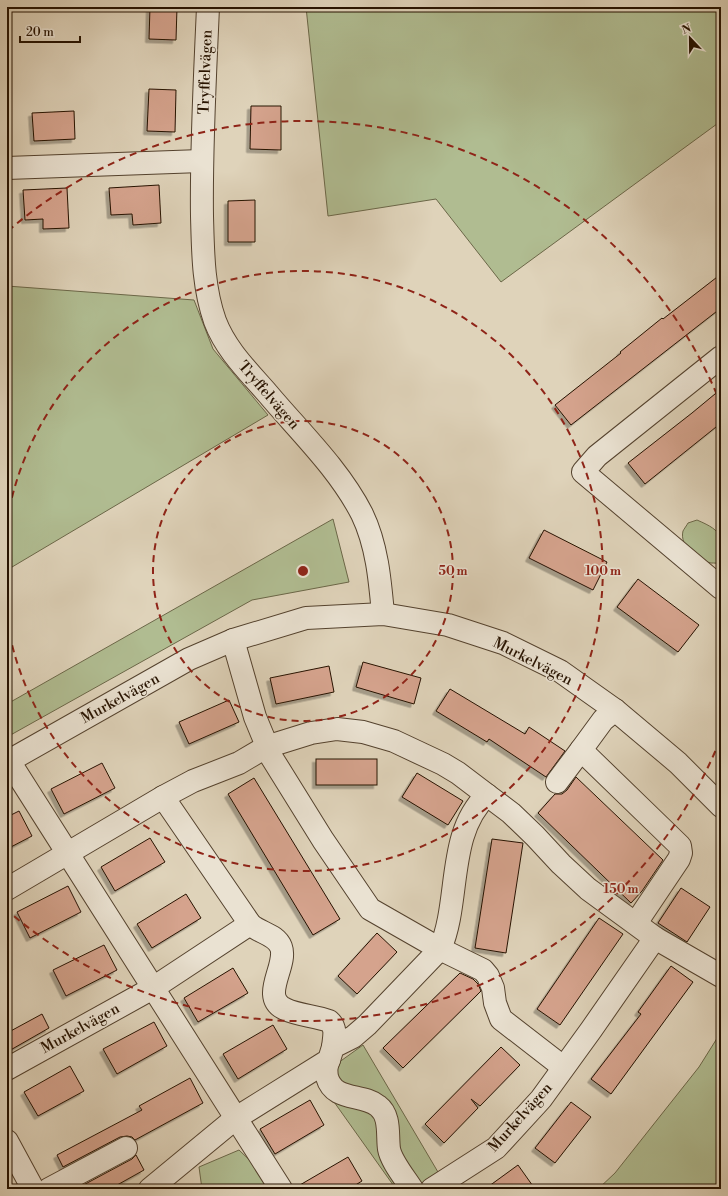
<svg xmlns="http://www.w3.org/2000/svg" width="728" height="1196" font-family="'Libre Bodoni',serif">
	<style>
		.green { fill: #b0bc91; stroke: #6b6748 }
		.building { fill: #d5a38d; stroke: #261200; filter: url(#shadow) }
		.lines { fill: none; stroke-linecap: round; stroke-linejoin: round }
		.street-casing { stroke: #54422e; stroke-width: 24 }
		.street { stroke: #eae2d2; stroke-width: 22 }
		.ring { fill: none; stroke: #8f2418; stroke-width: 2; stroke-dasharray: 7 5 }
		.labels { text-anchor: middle; stroke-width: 3; stroke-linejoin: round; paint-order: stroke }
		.street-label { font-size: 15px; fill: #261200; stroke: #eae2d2 }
		.centre { fill: #8f2418; stroke: #eae2d2; stroke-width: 2 }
		.ring-label { font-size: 12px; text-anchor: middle; font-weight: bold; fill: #8f2418; stroke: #eae2d2; stroke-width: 3; stroke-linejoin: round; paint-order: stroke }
	</style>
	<defs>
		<filter id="shadow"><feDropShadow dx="-3.5" dy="3.5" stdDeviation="0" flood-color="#0004"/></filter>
	</defs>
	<rect width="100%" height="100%" fill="#dfd3ba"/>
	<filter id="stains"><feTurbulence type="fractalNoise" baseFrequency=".005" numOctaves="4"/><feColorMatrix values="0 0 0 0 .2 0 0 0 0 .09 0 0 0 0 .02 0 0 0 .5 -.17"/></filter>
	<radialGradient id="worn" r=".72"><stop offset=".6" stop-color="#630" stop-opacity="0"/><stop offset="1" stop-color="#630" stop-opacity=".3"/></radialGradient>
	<!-- green -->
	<g class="green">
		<path d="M306,7H721V121L501,282L436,199L328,216Z"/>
		<path d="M7,286L194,300L213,349L268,415L7,570Z"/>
		<path d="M333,519L349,582L252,600L7,737V704Z"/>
		<path d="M697,520C725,532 721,536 721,564C718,563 714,563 711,563C699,560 679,547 683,531C684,529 687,525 688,523Z"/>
		<path d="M721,1032V1189H598L615,1173L699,1067Z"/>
		<path d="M363,1045L448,1189H396L317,1078Z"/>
		<path d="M239,1150L261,1171L267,1189H202L199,1167Z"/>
	</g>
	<!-- building -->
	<g class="building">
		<path d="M150,7H177L176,40L149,39Z"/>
		<path d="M149,89L176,90L175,132L147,131Z"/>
		<path d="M251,106H281V150L250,149Z"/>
		<path d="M74,111L75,139L34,141L32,113Z"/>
		<path d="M159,185L161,223L133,225L132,214L111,215L109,188Z"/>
		<path d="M67,188L69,228L43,229V219L25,220L23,190Z"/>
		<path d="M255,200V242H228V201Z"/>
		<path d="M721,274V308L571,425L555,405L621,353L620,352L662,318L663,319Z"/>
		<path d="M721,389V423L645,484L628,463L692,413Z"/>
		<path d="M544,530L607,562L593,590L529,558Z"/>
		<path d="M638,579L699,625L678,652L617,607Z"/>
		<path d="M363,662L421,678L414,704L356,687Z"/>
		<path d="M329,666L334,692L276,704L270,678Z"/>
		<path d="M450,689L525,734L529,727L565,751L546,777L489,739L487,742L436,711Z"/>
		<path d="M229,700L239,722L189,744L179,722Z"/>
		<rect x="316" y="759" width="61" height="26"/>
		<path d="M102,763L115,788L64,814L51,789Z"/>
		<path d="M417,773L463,801L448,825L402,797Z"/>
		<path d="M576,777L663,860L642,891L631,903L538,813L555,794H562L567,790Z"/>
		<path d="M254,778L340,919L313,935L228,794Z"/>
		<path d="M19,811L32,836L7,849V817Z"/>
		<path d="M150,838L165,862L115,891L101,867Z"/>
		<path d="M492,839L523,843L506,953L475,948Z"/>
		<path d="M68,886L81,912L30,938L17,912Z"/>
		<path d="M681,888L710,907L687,942L658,923Z"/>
		<path d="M186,894L201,918L152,948L137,924Z"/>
		<path d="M599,918L623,934L560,1025L537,1009Z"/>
		<path d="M377,933L397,952L357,994L338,976Z"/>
		<path d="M104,945L117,970L66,996L53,970Z"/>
		<path d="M671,966L693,982L611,1094L591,1079L641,1014L638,1012Z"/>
		<path d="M233,968L248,993L198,1022L184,998Z"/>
		<path d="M460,973L473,979L478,984L481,991L403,1068L383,1048Z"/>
		<path d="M42,1014L49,1028L7,1052V1033Z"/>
		<path d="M154,1022L167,1046L117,1074L103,1049Z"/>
		<path d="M273,1025L287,1049L238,1079L223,1054Z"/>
		<path d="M501,1047L520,1065L480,1106L471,1099L478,1108L444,1143L425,1124Z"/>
		<path d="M70,1066L84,1091L38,1116L24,1092Z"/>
		<path d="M190,1078L203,1103L135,1140L132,1137L127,1136L120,1137L63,1167L57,1155L142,1110L139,1106Z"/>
		<path d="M310,1100L324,1125L275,1154L260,1129Z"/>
		<path d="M571,1102L591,1117L555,1163L535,1148Z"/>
		<path d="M136,1155L144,1170L110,1189H76L132,1159Z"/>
		<path d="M348,1157L362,1181L349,1189H293Z"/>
		<path d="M518,1165L535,1189H485Z"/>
	</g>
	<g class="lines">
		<!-- street casing -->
		<g class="street-casing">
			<g id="street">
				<path d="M208,7C205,77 201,146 202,216C203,252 203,287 215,321C226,350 248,371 268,394C300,432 339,469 362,514C377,545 380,580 383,614"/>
				<path d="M7,168L201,161"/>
				<path d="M721,357L597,456L583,472L721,588"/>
				<path d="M233,640L255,717L272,758L323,840L370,909L440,949L483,970L488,976L493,988L495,1003L501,1019L563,1067"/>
				<path d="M615,710L603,720L581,750L680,846L681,853L679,859L636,923"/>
				<path d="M9,761L281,1189"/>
				<path d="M7,762L189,659L233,640L306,618L383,614L448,625L503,643L560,671L615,710L678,763L721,806"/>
				<path d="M557,782L581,750"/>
				<path d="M163,797L250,924C259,933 276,934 281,947C288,966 259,997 285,1009C297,1015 315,1016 329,1021C337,1028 334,1037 333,1047"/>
				<path d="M7,889L163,797L193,781L239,763L266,747L311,733L337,729L363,732L394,741L443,764L458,773L487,795C446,834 461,901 440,949L367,1025L353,1037L333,1047L329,1060L236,1118L150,1189"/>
				<path d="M655,938L721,976"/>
				<path d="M329,1060C326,1067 326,1070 327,1077C334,1102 362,1093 378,1106C391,1116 387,1135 389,1149C391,1161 405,1178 412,1189"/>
				<path d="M7,1069L153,988L250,924"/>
				<path d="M7,1141L33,1189"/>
				<path d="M49,1189L126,1148"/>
				<path d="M432,1189L496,1148L541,1099L591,1030L655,938L588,889L561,864L535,836L511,813L487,795"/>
			</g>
		</g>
		<!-- street -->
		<use href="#street" class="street"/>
	</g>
	<!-- distance rings -->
	<g class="ring">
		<circle cx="303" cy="571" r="150"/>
		<path d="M7 521A300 300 0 1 1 7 621"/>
		<path d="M720 740A450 450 0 0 1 8 911M8 231A450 450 0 0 1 720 402"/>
	</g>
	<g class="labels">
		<!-- street labels -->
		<g class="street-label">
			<text transform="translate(205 72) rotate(-88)" y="5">Tryffelvägen</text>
			<text transform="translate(269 395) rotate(49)" y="5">Tryffelvägen</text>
			<text transform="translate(533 661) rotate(27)" y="5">Murkelvägen</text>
			<text transform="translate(120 698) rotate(-29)" y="5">Murkelvägen</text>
			<text transform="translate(80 1028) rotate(-29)" y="5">Murkelvägen</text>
			<text transform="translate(520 1117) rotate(-48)" y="5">Murkelvägen</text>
		</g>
	</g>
	<circle cx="303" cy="571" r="6" class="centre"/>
	<g class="ring-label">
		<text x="453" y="575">50 m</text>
		<text x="603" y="575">100 m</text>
		<text x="621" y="893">150 m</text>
	</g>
	<!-- margin -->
	<rect width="728" height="1196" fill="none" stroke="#dfd3ba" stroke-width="24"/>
	<rect x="8" y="8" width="712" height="1180" fill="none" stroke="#261200" stroke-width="2"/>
	<rect x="12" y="12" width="704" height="1172" fill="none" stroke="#261200"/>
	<!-- north arrow -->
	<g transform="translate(690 38) rotate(338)" stroke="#eae2d2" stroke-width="3" paint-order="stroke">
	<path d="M0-3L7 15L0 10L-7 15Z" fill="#261200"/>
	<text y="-6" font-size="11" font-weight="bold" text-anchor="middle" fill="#261200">N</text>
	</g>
	<!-- scale -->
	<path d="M20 36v6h60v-6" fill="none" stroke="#261200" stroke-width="2"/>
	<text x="26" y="36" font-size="12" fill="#261200" stroke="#eae2d2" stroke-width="3" paint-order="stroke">20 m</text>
	<rect width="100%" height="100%" filter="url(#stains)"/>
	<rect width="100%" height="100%" fill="url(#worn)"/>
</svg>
